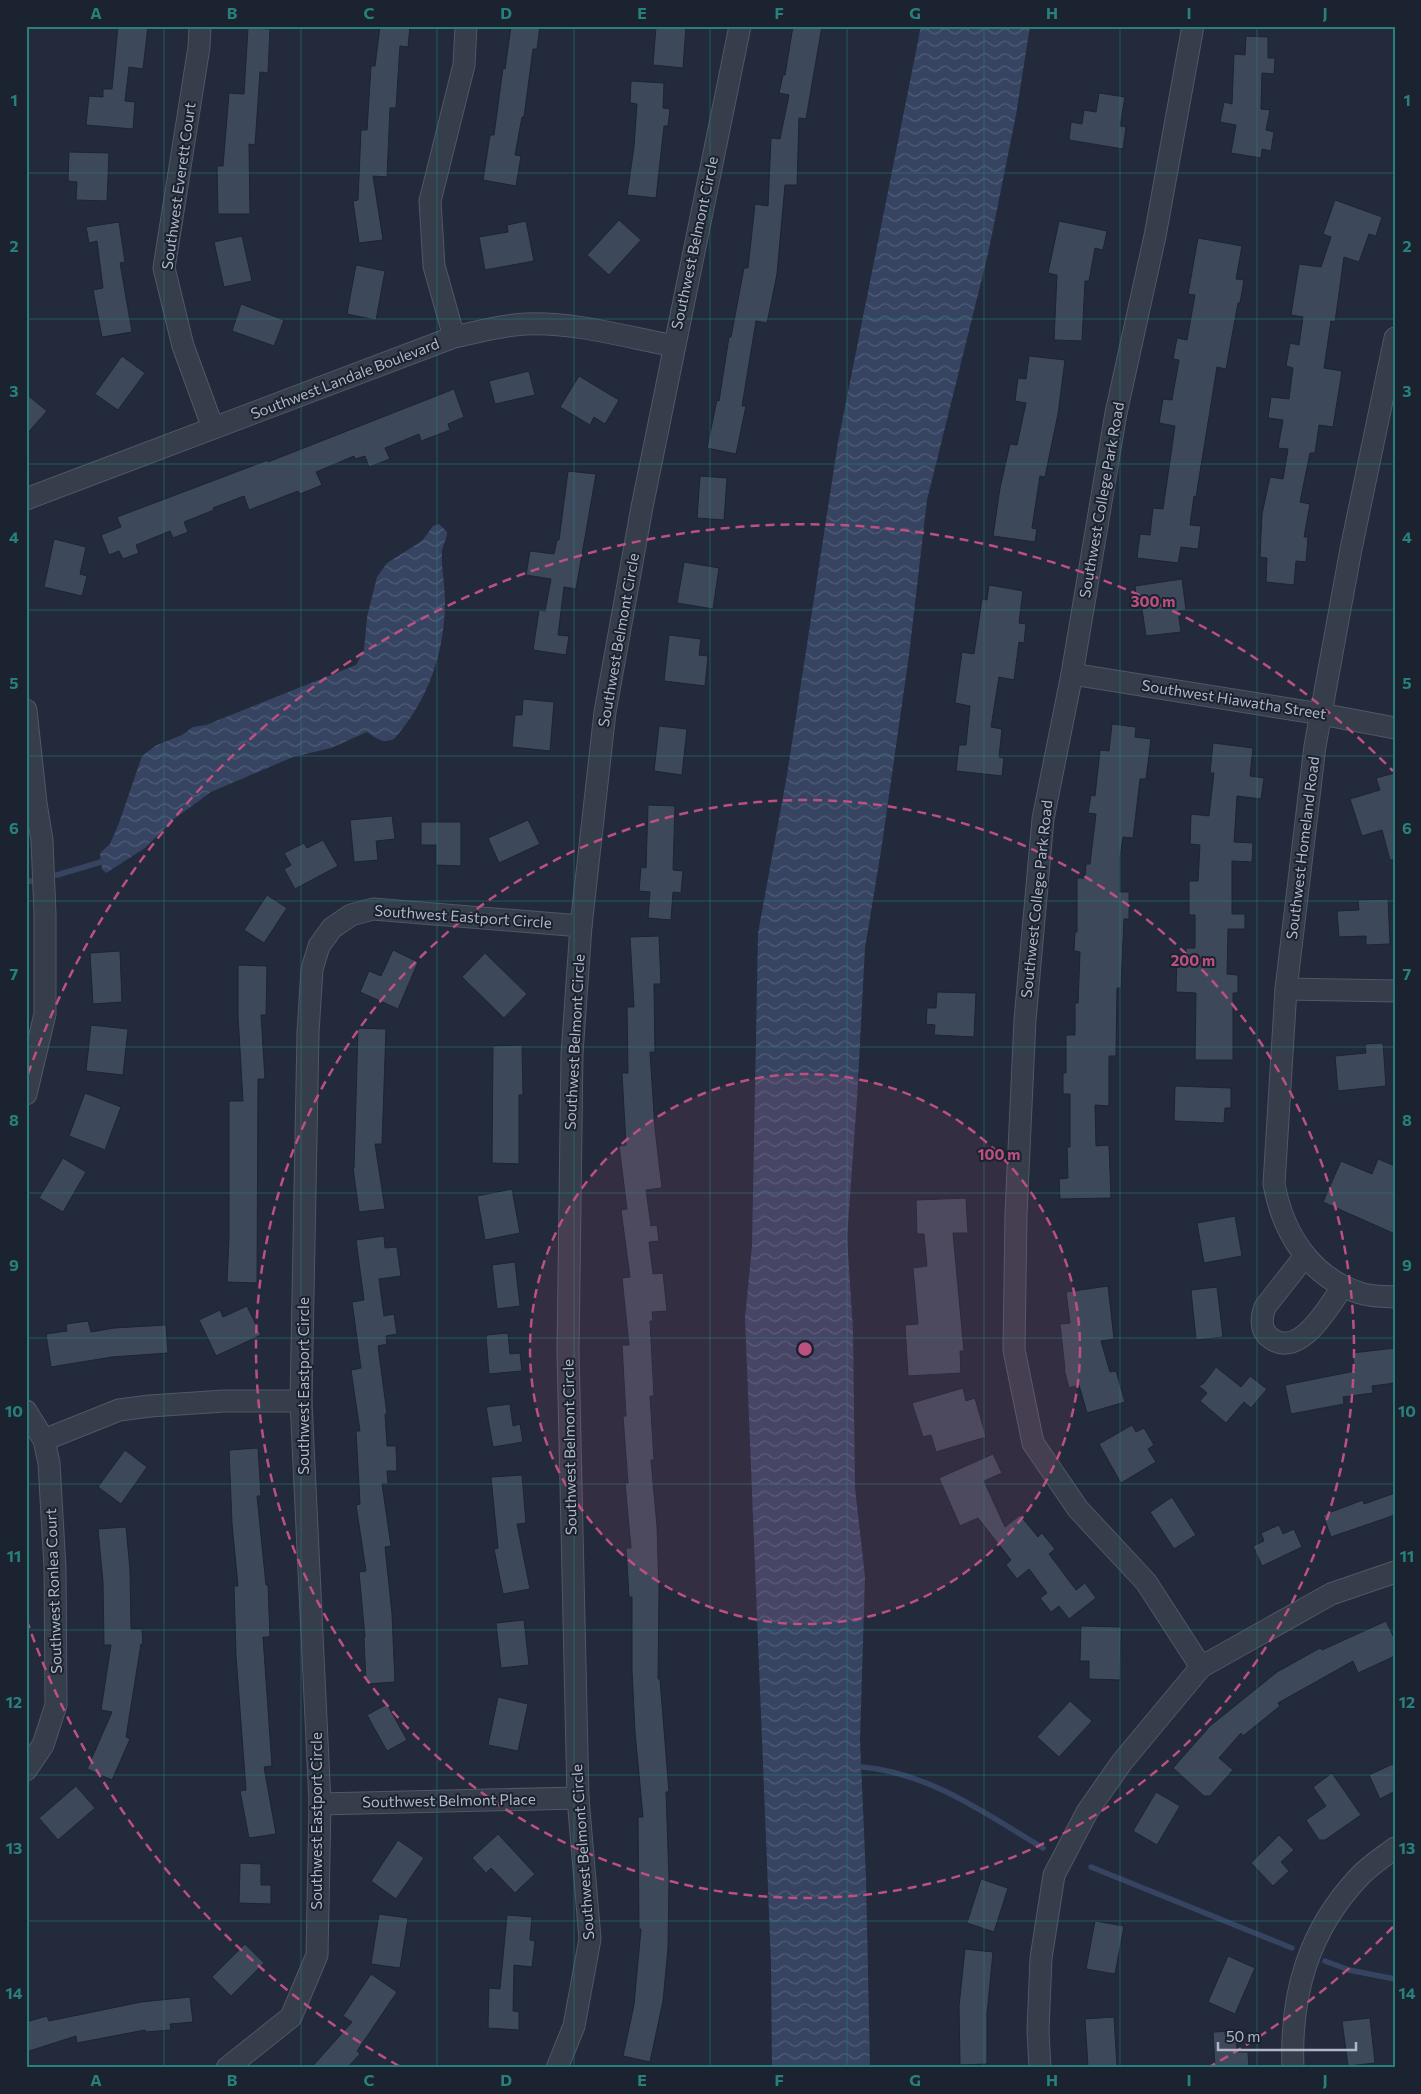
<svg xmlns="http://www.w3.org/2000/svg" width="1421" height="2094" font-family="Commissioner,sans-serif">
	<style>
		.water { fill: url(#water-waves) }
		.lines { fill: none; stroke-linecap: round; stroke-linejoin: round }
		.stream { stroke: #364462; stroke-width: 5.5 }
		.building { fill: #3e485b; stroke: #1d2432 }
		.street-casing { stroke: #515766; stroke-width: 23 }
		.street { stroke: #363d4b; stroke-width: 21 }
		.grid { fill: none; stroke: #27807b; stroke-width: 1; stroke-opacity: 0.55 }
		.ring { fill: none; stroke: #bc5081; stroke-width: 2.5; stroke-dasharray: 9 6 }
		.labels { text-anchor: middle; stroke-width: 4; stroke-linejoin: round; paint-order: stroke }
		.street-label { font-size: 15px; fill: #b1b7c7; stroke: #1b2230 }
		.centre { fill: #bc5081; stroke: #1b2230; stroke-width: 2.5 }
		.ring-label { font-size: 15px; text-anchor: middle; font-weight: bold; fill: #bc5081; stroke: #1b2230; stroke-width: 4; stroke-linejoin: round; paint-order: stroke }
		.neatline { fill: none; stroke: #27807b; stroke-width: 2 }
		.grid-label { font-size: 16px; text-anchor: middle; font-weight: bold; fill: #27807b }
	</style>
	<defs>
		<pattern id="water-waves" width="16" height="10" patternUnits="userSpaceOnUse" patternTransform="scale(1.25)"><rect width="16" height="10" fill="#364462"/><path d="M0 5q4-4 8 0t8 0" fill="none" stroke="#515d77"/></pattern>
	</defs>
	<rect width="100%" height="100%" fill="#222a3b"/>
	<!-- water -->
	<g class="water">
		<path d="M921,26H1030L1016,115L988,254L927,500L909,655L881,851L865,948L857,1099L847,1237L853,1330L855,1488L865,1577L860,1740L866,1877L870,2068H772L771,1963L745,1318L752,1246L758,933L787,775L838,442Z"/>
		<path d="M439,524L447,532C447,539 443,544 442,551C441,567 445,585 445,601C445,652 428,701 394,739C382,744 376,738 367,732L331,748L293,757L211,792L174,819L145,848L106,873L102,869L100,853L110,844L119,823L142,756L155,746L182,735L193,727L206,725L356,665L364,650L367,617L377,577L387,563L422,541L433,526Z"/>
	</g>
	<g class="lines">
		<!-- stream -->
		<g class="stream">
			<path d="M57,875L101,862"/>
			<path d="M26,882L32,881"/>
			<path d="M862,1767C930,1773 986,1814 1043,1848"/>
			<path d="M1091,1867L1292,1948"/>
			<path d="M1325,1961L1349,1970L1395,1979"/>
		</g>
	</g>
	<!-- building -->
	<g class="building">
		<path d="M118,26H148L143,69L129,67L125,101L135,102L133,129L86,125L89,96L103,97V89H112Z"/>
		<path d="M380,26H410L408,47L400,46L396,108H390L387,177L373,176L383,240L359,243L353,201L358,200L361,130H367L371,66H375Z"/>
		<path d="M511,26H540L537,49H533L524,117H522L515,155L521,156L516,186L483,180L490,135H494L503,68L505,69Z"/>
		<path d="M656,26H686L683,68L653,65Z"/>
		<path d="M793,26H822L806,119L799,118L797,185H785L777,274L767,323L756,321L742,406H746L736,454L707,448L717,400L719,401L729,337H731L744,268H748L755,204L768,206L771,138L780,139L789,95L779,93L783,75H785Z"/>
		<path d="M248,28L270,29L268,73L260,72L255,145L249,144L250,214H218L217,166H223L229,93L244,94Z"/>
		<path d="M1246,36L1268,37V58H1275L1274,74L1262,73L1261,109L1270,110L1266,130L1274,132L1271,151L1262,149L1261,158L1231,153L1236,125L1220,122L1224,102L1232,104L1234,54L1245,55Z"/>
		<path d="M631,81L664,83L663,108L670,109L668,126H664L656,198L627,195L634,147L637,104L630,103Z"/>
		<path d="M1099,93L1125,97L1120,126L1126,127L1123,149L1069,140L1071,122L1082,124L1084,110L1096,112Z"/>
		<path d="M69,152L109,153L107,201L76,200L77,182L68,181Z"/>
		<path d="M1335,200L1382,217L1376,236L1369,234L1359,262L1344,257L1335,322L1331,321L1324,368L1342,371L1333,427L1319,425L1315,453H1310L1300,502L1310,504L1304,537H1308L1306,562L1296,561L1294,585L1266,582L1267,558L1260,557L1262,514L1270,477L1283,479L1288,449L1278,448L1283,420L1268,418L1271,397L1289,399L1293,368L1286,366L1290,343L1299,345L1303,317L1291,315L1299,264L1321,267L1331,237L1323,234Z"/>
		<path d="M619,220L641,240L609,275L587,255Z"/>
		<path d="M526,221L534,261L485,270L479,237L508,232L507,225Z"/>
		<path d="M1059,221L1107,231L1103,250L1095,248L1089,281H1085L1082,341L1054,340L1057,275L1048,273Z"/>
		<path d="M119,222L125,262L120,263L132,332L102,337L93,290L103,288L97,241L89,243L86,227Z"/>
		<path d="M242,236L252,281L224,287L214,242Z"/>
		<path d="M1198,238L1242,246L1236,279L1244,280L1240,303H1238L1226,369L1217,367L1196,497L1194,496L1190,525L1201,526L1198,549L1181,547L1178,563L1137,558L1140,534L1150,535L1153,508L1163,509L1175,426L1159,423L1163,399L1172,400L1179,360L1173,359L1177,338L1187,340L1195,295L1188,294Z"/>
		<path d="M356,265L385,271L376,320L347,314Z"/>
		<path d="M241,304L284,320L274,346L232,331Z"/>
		<path d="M122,356L145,373L118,410L95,394Z"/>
		<path d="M1029,356L1065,360L1058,414L1045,477L1040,476L1032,528L1037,529L1035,542L993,536L1000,488L1010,444L1017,445L1026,403L1015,401L1018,378L1026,379Z"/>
		<path d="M529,371L535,395L495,404L489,381Z"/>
		<path d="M579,376L619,400L605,424L594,417L590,425L560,407Z"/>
		<path d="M454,389L464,417L448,424L450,430L421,441L419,434L385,448L390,459L369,467L365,456L355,459L354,456L316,472L322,485L300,494L298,491L249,510L244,496L213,508L214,510L184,522L188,532L173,538L170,531L136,545L139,553L123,559L119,551L109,555L101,535L121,527L117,517L268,460V462Z"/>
		<path d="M26,394L47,411L26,435Z"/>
		<path d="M568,471L596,474L576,589L564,587L558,635L569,636L566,655L533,650L539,610L545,611L551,579L526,575L530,551L554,554L557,540H559Z"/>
		<path d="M700,476L727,478L724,520L697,518Z"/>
		<path d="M54,539L86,547L80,574L87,576L82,596L44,587Z"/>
		<path d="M684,562L719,568L713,609L677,603Z"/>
		<path d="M1182,579L1186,610L1178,611L1181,632L1146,636L1141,603L1137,604L1135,586Z"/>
		<path d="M989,585L1023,591L1019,623L1026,624L1024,643L1019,642L1014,680L999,677L991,727L1002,729L999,757L1004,758L1002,776L956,771L959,745H966L970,706L955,703L962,652L974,654L982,599L987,600Z"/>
		<path d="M669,635L701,639L699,655L708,656L705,686L664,681Z"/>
		<path d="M523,699L554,702L550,751L512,747L515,715H522Z"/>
		<path d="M1112,724L1136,727L1135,737L1151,739L1146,779H1140L1133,838L1123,837L1120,857V892H1129V919H1124L1121,988H1117L1116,1056H1109V1106L1095,1105L1096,1146L1109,1145L1111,1198L1060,1199L1059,1179L1068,1178L1067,1147H1070V1094H1063V1073H1066V1035H1075V1003H1078L1080,952L1074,951L1075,932H1077V878H1085L1086,864H1090L1096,814L1088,813L1091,795L1095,796L1100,750L1109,751Z"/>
		<path d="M659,726L687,729L682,775L654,771Z"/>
		<path d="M1213,743L1253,748L1250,776L1264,778L1261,799L1237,796L1234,842L1253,843L1252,862L1232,861V914H1245V929H1228L1227,974L1238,975V993H1233V1060H1195L1196,993L1176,992L1177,957H1186V948H1195V915H1189V881H1198L1200,845L1190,844L1191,814L1209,816L1214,773H1210Z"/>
		<path d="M1395,773V860H1390L1382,830L1362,836L1350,799L1380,790L1376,778Z"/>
		<path d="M648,805L675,806L673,870L683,871L681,893L673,892L671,920L648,918L650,892L639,891L641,867L646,868Z"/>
		<path d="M392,816L395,839L376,841L378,860L354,862L350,820Z"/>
		<path d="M528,820L540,844L499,863L488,838Z"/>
		<path d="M421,822H461V866L436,865V845H421Z"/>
		<path d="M323,840L338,866L295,889L284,869L291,865L284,853L304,843L307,848Z"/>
		<path d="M267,895L287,908L264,943L244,930Z"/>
		<path d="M1388,899L1390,944L1366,945V936L1339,937L1337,911L1359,910L1358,900Z"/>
		<path d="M659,936L661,984H654L655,1052H650L655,1129L662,1188L646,1190L651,1226L657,1225L659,1241L649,1242L653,1274L663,1273L667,1311L652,1312L653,1321H650L654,1396H650L654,1460H651L657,1526L659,1590L658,1679H660L669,1792H666L669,1879L668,1948L663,2001L650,2062L623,2056L634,2005L641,1929H639L638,1817H643L635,1732L632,1670V1597H629L626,1548H631L625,1483H628L623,1416H626L622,1345H629L622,1278L630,1277L621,1210L627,1209L619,1146L626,1145L622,1073H628L627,1007H634L630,937Z"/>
		<path d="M393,950L418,962L398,1009L360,992L369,971L381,976Z"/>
		<path d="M120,951L122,1002L93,1004L90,953Z"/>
		<path d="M485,953L527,994L504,1018L462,977Z"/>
		<path d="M238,965L267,966L266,1015H261L265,1079H258L257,1283L227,1282L229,1237V1101H243L238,1016Z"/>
		<path d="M937,992L976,993L974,1037L934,1035L935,1025L926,1024L927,1008H936Z"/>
		<path d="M91,1025L128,1029L123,1075L86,1071Z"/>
		<path d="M358,1028L386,1029L382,1144H375L385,1209L359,1212L353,1168H354Z"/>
		<path d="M1383,1043L1386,1086L1338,1091L1335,1056L1366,1053L1365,1044Z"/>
		<path d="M522,1045L523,1095H519V1164L492,1163L493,1046Z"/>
		<path d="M1175,1086L1231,1088V1108H1225L1224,1123L1174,1121Z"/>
		<path d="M85,1093L121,1107L105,1150L69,1136Z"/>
		<path d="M63,1158L86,1172L63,1212L39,1198Z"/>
		<path d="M1378,1159L1395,1166V1234L1323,1202L1341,1161L1372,1174Z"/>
		<path d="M512,1189L520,1233L485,1240L477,1196Z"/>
		<path d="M966,1198L968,1233H953L964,1351H960L961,1373L908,1376L905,1325L918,1324L913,1268L927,1266L924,1234H917L916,1200Z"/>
		<path d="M1235,1216L1242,1256L1204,1263L1197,1223Z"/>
		<path d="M384,1236L385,1248L397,1247L401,1276L379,1279L384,1316L394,1314L397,1334L386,1336L387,1344L378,1346L387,1414H385L387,1446H396L397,1471H387L388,1484H382L391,1546L385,1547L392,1614L395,1682L366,1684L364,1638L365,1637L359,1572L366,1571L356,1505L360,1504L356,1431H360L351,1370L361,1368L352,1302L364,1300L356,1240Z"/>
		<path d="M515,1262L520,1306L497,1309L492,1265Z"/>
		<path d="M1108,1286L1114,1339L1101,1341L1110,1372L1116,1371L1125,1402L1087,1413L1079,1385L1069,1388L1064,1369H1065L1060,1324L1070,1323L1066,1292Z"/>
		<path d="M1217,1287L1223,1337L1196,1340L1191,1290Z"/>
		<path d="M247,1306L261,1335L216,1356L199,1320L220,1310L223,1317Z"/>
		<path d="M88,1321L91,1332L114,1328L166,1325L168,1353L112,1357L51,1367L46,1334L67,1331L66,1324Z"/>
		<path d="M508,1333L510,1354L520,1353L522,1371L489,1374L486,1335Z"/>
		<path d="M1395,1348V1383L1372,1386L1373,1393L1343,1397L1344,1404L1291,1414L1285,1385L1355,1371L1352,1353Z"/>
		<path d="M1216,1367L1241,1387L1250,1376L1267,1389L1251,1408L1244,1402L1226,1423L1200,1401L1207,1393L1199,1386L1204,1383Z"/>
		<path d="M963,1388L966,1401L975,1398L986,1437L936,1452L931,1435L923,1437L912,1403Z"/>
		<path d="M510,1404L513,1426L520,1424L523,1442L493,1447L486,1407Z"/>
		<path d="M1132,1425L1136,1432L1144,1428L1154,1445L1148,1449L1156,1462L1121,1483L1099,1444Z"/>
		<path d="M258,1448L261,1496H257L266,1585H268L270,1637H263L272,1766L264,1767L276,1834L249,1838L240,1791L246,1790L236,1656L234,1586H238L232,1524L229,1450Z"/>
		<path d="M125,1450L147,1467L121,1504L98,1487Z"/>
		<path d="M993,1454L1002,1473L984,1481L1005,1527L1020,1515L1038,1537L1042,1533L1055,1549L1049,1554L1076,1590L1085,1583L1096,1598L1069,1619L1059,1606L1051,1612L1040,1598L1047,1593L1029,1569L1017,1579L1006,1565L1011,1560L978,1518L960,1526L939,1478Z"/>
		<path d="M522,1475L526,1523L517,1524L530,1589L503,1594L494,1549L498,1548L491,1477Z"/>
		<path d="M1395,1493V1515L1331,1537L1323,1515L1363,1500L1364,1504Z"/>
		<path d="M1172,1497L1196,1535L1174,1549L1150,1512Z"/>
		<path d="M1279,1525L1283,1534L1294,1529L1302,1547L1262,1566L1253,1546L1264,1541L1261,1533Z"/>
		<path d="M126,1527L130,1570L131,1629H142L143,1644H141L126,1737L130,1739L112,1780L87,1769L112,1712L101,1710L111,1645H104L103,1582L98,1529Z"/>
		<path d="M524,1620L529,1665L501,1668L496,1623Z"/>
		<path d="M1386,1621L1395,1640V1656L1358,1673L1353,1661L1278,1703L1280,1706L1243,1736L1241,1733L1219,1758L1233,1770L1210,1796H1204L1173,1768L1210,1726L1277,1672L1320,1648L1322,1650Z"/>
		<path d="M1081,1626L1121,1627L1120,1680L1089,1679V1661H1080Z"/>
		<path d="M498,1697L528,1704L518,1751L488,1745Z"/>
		<path d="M1070,1701L1092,1721L1059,1757L1037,1737Z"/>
		<path d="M387,1704L407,1740L387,1751L367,1715Z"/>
		<path d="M1395,1763V1791L1380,1799L1369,1775Z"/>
		<path d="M1332,1773L1361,1815L1325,1840H1319L1306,1820L1326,1806L1313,1787Z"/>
		<path d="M76,1786L95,1808L58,1840L39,1818Z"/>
		<path d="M1156,1792L1180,1806L1157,1845L1133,1831Z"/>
		<path d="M498,1834L535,1874L515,1893L491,1868L486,1873L472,1858Z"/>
		<path d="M1279,1835L1294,1850L1281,1862L1289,1871L1273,1886L1251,1863Z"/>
		<path d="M398,1840L424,1858L396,1899L371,1881Z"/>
		<path d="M240,1863L261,1864V1885H271V1904L239,1903Z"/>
		<path d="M981,1879L1008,1888L994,1932L967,1923Z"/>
		<path d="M379,1914L408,1918L400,1968L371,1964Z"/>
		<path d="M507,1915L532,1917L530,1940L535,1941L532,1967L514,1965L513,2011L519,2012V2030L488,2028L489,1988L500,1989Z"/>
		<path d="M1095,1921L1124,1926L1115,1974L1086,1969Z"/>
		<path d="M245,1944L264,1963L231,1996L212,1977Z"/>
		<path d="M965,1949L993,1952L987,2014V2064L960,2065L959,2006Z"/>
		<path d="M1228,1956L1255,1968L1235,2014L1208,2002Z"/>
		<path d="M371,1974L397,1992L357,2051L360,2054L347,2068H311L352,2022L343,2016Z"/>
		<path d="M190,1997L193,2022L170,2024L171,2030L145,2032V2030L77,2043L76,2036L26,2052V2022L47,2016L49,2021L141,2002Z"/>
		<path d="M1114,2017L1117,2066L1088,2067L1085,2019Z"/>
		<path d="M1370,2018L1375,2063L1348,2066L1342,2021Z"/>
		<path d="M1236,2031L1237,2052H1248L1249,2068H1215L1213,2032Z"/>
	</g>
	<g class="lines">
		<!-- street casing -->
		<g class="street-casing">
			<g id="street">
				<path d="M200,26L199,47L164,268L183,346L213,428"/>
				<path d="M1193,26L1155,236L1116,413L1072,674L1043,819L1025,1020L1016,1214L1014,1350L1033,1443L1078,1509L1146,1582L1201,1667"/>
				<path d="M454,337L434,266L430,201L464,65L466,26"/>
				<path d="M1395,338L1351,549L1315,746L1286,989L1274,1184C1283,1233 1310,1277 1360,1293C1371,1297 1384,1296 1395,1297"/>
				<path d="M26,499L454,337C478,332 502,325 526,324C576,322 626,337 674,346"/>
				<path d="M1072,674L1321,714L1395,728"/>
				<path d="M26,710L36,803L42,840L45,914V1014L26,1094"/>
				<path d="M1286,989L1395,991"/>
				<path d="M1305,1256L1265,1307C1261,1318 1260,1328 1268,1336C1298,1363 1329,1306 1343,1286"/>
				<path d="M26,1411L44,1440L49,1463L55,1568L56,1705L43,1745L26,1770"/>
				<path d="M44,1440L119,1410L150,1406L224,1401H301"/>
				<path d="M320,1804L578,1798"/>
				<path d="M227,2068L291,2017L317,1955L320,1804L301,1401L308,1033L312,969L319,946L332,928L351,915L373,909L581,926"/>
				<path d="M557,2068L574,2026L590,1939L578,1798L568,1351L572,1054L581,926L605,712L642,507L740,26"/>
				<path d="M1040,2068L1038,2031L1041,1958L1054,1875L1087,1812L1122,1762L1201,1667L1331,1594L1395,1572"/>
				<path d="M1293,2068C1290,1995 1308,1931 1359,1877C1369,1866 1383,1857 1395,1848"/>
			</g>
		</g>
		<!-- street -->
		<use href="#street" class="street"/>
	</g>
	<!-- grid -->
	<path class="grid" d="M164,26V2068M301,26V2068M437,26V2068M574,26V2068M710,26V2068M847,26V2068M984,26V2068M1120,26V2068M1257,26V2068M26,173H1395M26,319H1395M26,464H1395M26,610H1395M26,756H1395M26,901H1395M26,1047H1395M26,1193H1395M26,1338H1395M26,1484H1395M26,1630H1395M26,1775H1395M26,1921H1395"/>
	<!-- distance rings -->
	<circle cx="805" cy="1349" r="275" fill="#bc5081" fill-opacity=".12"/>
	<g class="ring">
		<circle cx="805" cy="1349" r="275"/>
		<circle cx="805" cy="1349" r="549"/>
		<path d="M1393 1927A824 824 0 0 1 1211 2066M399 2066A824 824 0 0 1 28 1624M28 1074A824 824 0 0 1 1393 771"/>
	</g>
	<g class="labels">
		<!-- street labels -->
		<g class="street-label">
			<text transform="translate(179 186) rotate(-82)" y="5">Southwest Everett Court</text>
			<text transform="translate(695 243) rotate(-78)" y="5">Southwest Belmont Circle</text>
			<text transform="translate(345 379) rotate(-21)" y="5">Southwest Landale Boulevard</text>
			<text transform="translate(1102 500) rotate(-80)" y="5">Southwest College Park Road</text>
			<text transform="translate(619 640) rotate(-80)" y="5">Southwest Belmont Circle</text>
			<text transform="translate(1234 700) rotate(9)" y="5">Southwest Hiawatha Street</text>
			<text transform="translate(1303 848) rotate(-83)" y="5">Southwest Homeland Road</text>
			<text transform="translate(1037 899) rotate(-84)" y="5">Southwest College Park Road</text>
			<text transform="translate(463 917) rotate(4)" y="5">Southwest Eastport Circle</text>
			<text transform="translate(575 1042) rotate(-87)" y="5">Southwest Belmont Circle</text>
			<text transform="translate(304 1386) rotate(-90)" y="5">Southwest Eastport Circle</text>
			<text transform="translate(570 1447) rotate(-91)" y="5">Southwest Belmont Circle</text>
			<text transform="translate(54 1591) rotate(-92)" y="5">Southwest Ronlea Court</text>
			<text transform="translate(449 1801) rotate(-1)" y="5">Southwest Belmont Place</text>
			<text transform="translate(317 1821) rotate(-90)" y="5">Southwest Eastport Circle</text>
			<text transform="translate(583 1852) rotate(-94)" y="5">Southwest Belmont Circle</text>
		</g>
	</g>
	<circle cx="805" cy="1349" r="8" class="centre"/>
	<g class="ring-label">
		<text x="1153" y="607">300 m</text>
		<text x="1193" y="966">200 m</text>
		<text x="999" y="1160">100 m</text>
	</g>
	<!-- border -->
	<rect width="1421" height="2094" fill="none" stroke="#1b2230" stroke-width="55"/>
	<!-- scale -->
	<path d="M1218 2042v8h138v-8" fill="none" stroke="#b1b7c7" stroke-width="2.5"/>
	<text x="1226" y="2042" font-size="15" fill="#b1b7c7" stroke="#1b2230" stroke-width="4" paint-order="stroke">50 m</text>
	<rect x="28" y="28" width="1366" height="2038" class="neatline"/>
	<g class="grid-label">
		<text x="96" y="19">A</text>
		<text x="232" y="19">B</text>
		<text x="369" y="19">C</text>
		<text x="506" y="19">D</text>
		<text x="642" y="19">E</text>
		<text x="779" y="19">F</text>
		<text x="915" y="19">G</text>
		<text x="1052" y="19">H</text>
		<text x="1189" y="19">I</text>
		<text x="1325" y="19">J</text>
		<text x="14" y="106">1</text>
		<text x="1407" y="106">1</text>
		<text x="14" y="252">2</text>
		<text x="1407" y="252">2</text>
		<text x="14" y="397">3</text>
		<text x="1407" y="397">3</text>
		<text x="14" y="543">4</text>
		<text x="1407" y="543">4</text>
		<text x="14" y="689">5</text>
		<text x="1407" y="689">5</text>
		<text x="14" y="834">6</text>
		<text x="1407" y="834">6</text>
		<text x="14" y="980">7</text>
		<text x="1407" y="980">7</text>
		<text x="14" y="1126">8</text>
		<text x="1407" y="1126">8</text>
		<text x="14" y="1271">9</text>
		<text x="1407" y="1271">9</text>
		<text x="14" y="1417">10</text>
		<text x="1407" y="1417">10</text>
		<text x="14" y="1562">11</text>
		<text x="1407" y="1562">11</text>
		<text x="14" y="1708">12</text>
		<text x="1407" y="1708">12</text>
		<text x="14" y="1854">13</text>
		<text x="1407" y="1854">13</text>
		<text x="14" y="1999">14</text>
		<text x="1407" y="1999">14</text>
		<text x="96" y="2086">A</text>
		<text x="232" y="2086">B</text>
		<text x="369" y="2086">C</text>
		<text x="506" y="2086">D</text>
		<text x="642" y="2086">E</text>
		<text x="779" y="2086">F</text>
		<text x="915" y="2086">G</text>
		<text x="1052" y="2086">H</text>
		<text x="1189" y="2086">I</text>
		<text x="1325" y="2086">J</text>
	</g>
</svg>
